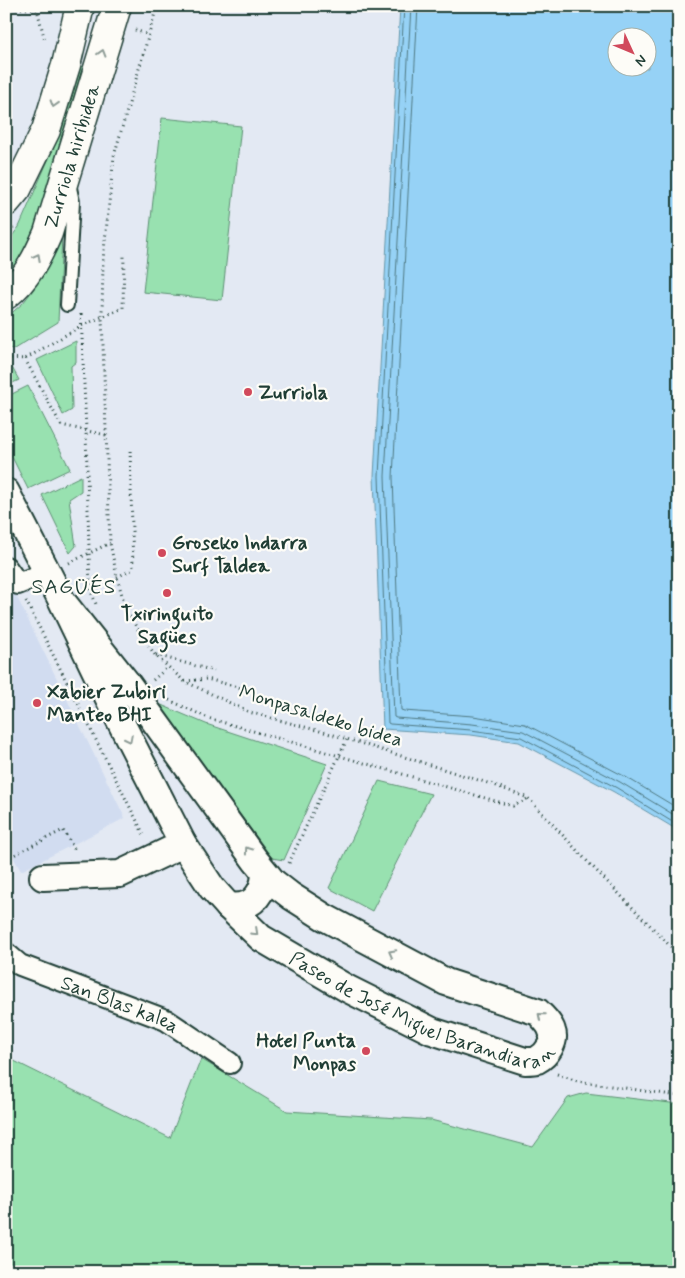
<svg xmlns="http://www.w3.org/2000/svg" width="685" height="1278" font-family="Mynerve,sans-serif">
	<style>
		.built { fill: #d1dcf0 }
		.green { fill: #98e1b0; stroke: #5c8f72 }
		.water { fill: #96d2f6; stroke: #6696a8; fill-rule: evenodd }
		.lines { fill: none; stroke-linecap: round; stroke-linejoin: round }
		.shore { stroke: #4f7982; stroke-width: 1 }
		.service-casing { stroke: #1f3d34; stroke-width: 16 }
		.pedestrian-casing { stroke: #1f3d34; stroke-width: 24 }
		.minor-casing { stroke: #1f3d34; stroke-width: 30 }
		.secondary-casing { stroke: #1f3d34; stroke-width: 31 }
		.path { stroke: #1f3d34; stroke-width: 3; stroke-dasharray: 1 4; stroke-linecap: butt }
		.service { stroke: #fdfcf7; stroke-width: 12 }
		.pedestrian { stroke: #fdfcf7; stroke-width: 20 }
		.minor { stroke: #fdfcf7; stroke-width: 26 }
		.secondary { stroke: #fdfcf7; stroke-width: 28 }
		.oneway { stroke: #8e9c96 }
		.poi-dot { fill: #d1495b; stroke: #fdfcf7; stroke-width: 2 }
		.labels { text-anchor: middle; stroke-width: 4.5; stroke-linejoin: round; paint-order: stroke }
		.street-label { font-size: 20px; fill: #1f3d34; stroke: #fdfcf7 }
		.poi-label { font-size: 20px; font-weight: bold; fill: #1f3d34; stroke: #fdfcf7; text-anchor: start }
		.neighbourhood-label { font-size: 21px; letter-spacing: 1px; fill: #1f3d34; stroke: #fdfcf7 }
	</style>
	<rect width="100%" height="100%" fill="#e3e9f3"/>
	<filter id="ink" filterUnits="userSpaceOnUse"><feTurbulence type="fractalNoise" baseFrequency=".02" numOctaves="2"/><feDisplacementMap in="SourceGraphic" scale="10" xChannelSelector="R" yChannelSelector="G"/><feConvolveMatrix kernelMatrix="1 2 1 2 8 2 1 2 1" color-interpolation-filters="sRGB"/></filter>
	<g filter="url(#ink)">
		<!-- built -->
		<path class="built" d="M11,585L125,818L21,871L6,844V588Z"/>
		<!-- green -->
		<g class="green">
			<path d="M79,65L87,68L40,226L24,258L6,277V244L19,227L56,142Z"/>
			<path d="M162,118L241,126L222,300L143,292Z"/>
			<path d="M62,235L58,322L14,349L6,348V318L23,303L36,286Z"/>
			<path d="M76,341V362L71,366L72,410L63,415L37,360Z"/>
			<path d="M6,364H10L19,380L6,386Z"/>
			<path d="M28,386L70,469L28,489L6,445V397Z"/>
			<path d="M81,476V491L69,499L76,546L70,553L42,495Z"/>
			<path d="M159,704L206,724L327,764L284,860L272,858Z"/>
			<path d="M379,781L431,794L372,911L329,888Z"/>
			<path d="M6,1057L170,1138L201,1059L287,1111L431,1120L533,1147L568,1098L586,1093L679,1104V1272H6Z"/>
		</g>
		<!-- water -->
		<path class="water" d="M400,6H679V831L614,792L519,742L471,735L383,729L374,476ZM618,38H648V68H618Z"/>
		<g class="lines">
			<!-- shore -->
			<g class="shore">
				<path d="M404,6L379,476L388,723L390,724L471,730L521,737L617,788L679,826"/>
				<path d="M411,6L385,476L394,717L396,718L472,724L523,731L620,782L679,818"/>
				<path d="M418,6L393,477L401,710L404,711L473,716L525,724L624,776L679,809"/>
			</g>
			<!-- service casing -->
			<g class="service-casing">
				<path id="service" d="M67,305L73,202L69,183"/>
			</g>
			<!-- pedestrian casing -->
			<g class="pedestrian-casing">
				<g id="pedestrian">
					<path d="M6,567L18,584L47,572"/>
					<path id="s1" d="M6,953L20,965L166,1020L230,1063"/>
				</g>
			</g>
			<!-- minor casing -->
			<g class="minor-casing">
				<g id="minor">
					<path id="s2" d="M6,492L62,601L113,707L183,844L212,888L229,907L261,938L348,989L432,1031L525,1061C529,1061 534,1061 537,1060C547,1055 556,1041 552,1031C550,1023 543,1018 538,1012L446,982L324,917L291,896L273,882L255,860L127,683L62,601"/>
					<path d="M43,877L120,874L183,844"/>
					<path d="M229,907C234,906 241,907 245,905C258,901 265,886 265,873"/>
				</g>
			</g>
			<!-- secondary casing -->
			<g class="secondary-casing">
				<g id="secondary">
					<path d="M6,202L17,189L46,130L66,65L80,6"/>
					<path id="s3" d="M6,295C27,279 38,256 48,233L117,6"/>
				</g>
			</g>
			<!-- path -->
			<g class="path">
				<path d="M157,6L114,156L103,260L102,317L110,543L117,577L127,613L155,655L184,681L249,712L331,734L494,785L528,798L586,860L679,955"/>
				<path d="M6,8L37,9L45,41"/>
				<path d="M135,30L149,35"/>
				<path d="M6,236L12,229L14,225"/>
				<path d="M81,314L86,430L90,589L96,604"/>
				<path d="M6,358L25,359L81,326L123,308L124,256"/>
				<path d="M25,359L61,425L106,435"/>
				<path d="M69,563L110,543"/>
				<path d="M117,577L133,569L130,447"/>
				<path d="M26,601L145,837"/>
				<path d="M156,655L214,671"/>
				<path d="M153,680L168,667"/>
				<path d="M185,681L207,679L249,690"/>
				<path d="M169,700L208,718L513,806L527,799"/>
				<path d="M6,859L63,830L76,852"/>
				<path d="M289,863L347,739"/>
				<path d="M557,1074L577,1081L679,1096"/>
			</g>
			<!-- service -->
			<use href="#service" class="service"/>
			<!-- pedestrian -->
			<use href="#pedestrian" class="pedestrian"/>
			<!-- minor -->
			<use href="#minor" class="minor"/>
			<!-- secondary -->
			<use href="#secondary" class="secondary"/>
		</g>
		<!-- one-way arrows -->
		<defs><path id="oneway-chevron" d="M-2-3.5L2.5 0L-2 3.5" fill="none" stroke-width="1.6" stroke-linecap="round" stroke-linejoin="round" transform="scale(1.25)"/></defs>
		<g class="oneway">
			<use href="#oneway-chevron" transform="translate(102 53) rotate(-73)"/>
			<use href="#oneway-chevron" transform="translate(54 104) rotate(107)"/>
			<use href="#oneway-chevron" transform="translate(37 257) rotate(-62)"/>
			<use href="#oneway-chevron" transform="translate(129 739) rotate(63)"/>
			<use href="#oneway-chevron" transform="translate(248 850) rotate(-126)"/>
			<use href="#oneway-chevron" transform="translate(255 932) rotate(43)"/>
			<use href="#oneway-chevron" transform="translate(392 953) rotate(-152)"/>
			<use href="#oneway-chevron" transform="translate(541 1016) rotate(-140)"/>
		</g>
	</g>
	<!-- markers -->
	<g class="poi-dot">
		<circle cx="248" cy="392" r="5"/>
		<circle cx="162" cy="553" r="5"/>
		<circle cx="167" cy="593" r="5"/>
		<circle cx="37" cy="703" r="5"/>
		<circle cx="366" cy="1051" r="5"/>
	</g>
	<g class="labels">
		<!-- street labels -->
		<g class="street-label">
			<text dy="7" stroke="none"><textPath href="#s3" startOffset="156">Zurriola hiribidea</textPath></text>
			<text transform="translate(321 715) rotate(17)" y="7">Monpasaldeko bidea</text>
			<text dy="7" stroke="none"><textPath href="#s2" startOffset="696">Paseo de José Miguel Barandiaran</textPath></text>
			<text dy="7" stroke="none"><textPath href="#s1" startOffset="126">San Blas kalea</textPath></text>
		</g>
		<!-- poi labels -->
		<g class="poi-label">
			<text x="258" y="399">Zurriola</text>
			<text x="172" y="549">Groseko Indarra<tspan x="172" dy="23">Surf Taldea</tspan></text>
			<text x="167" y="620" text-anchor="middle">Txiringuito<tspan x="167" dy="23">Sagües</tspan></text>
			<text x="47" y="698">Xabier Zubiri<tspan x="47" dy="23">Manteo BHI</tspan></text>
			<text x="356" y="1047" text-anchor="end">Hotel Punta<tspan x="356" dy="23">Monpas</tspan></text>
		</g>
		<!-- neighbourhood labels -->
		<g class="neighbourhood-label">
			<text x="74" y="593">SAGÜÉS</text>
		</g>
	</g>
	<!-- margin -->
	<rect width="685" height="1278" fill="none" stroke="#fdfcf7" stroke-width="25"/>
	<rect x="12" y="12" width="660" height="1253" fill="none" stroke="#1f3d34" stroke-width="2" filter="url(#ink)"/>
	<!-- north arrow -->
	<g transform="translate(632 52) rotate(134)"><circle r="24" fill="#fdfcf7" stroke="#a4b0a9"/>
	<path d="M0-4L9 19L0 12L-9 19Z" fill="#d1495b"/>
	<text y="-8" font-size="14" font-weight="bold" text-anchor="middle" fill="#1f3d34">N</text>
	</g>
</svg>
